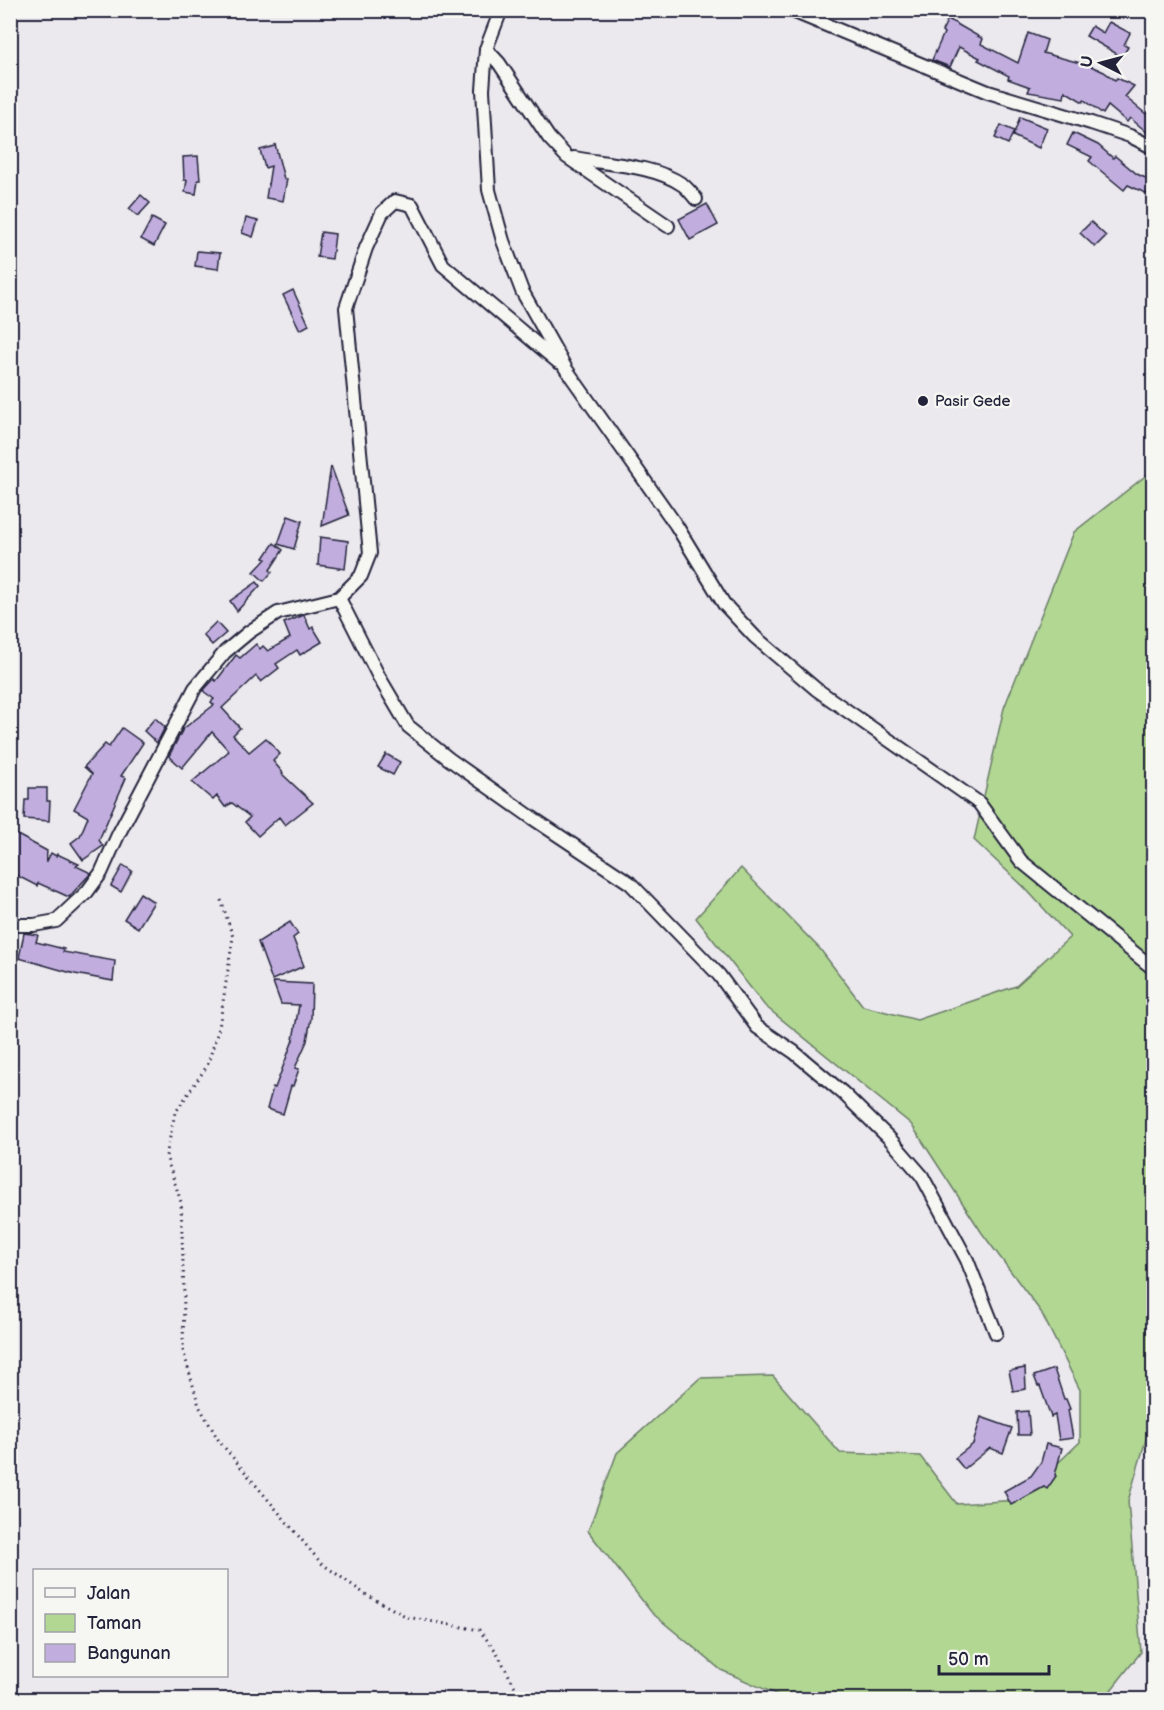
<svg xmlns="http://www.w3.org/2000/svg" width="1164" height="1710" font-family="'Balsamiq Sans',sans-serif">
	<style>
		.green { fill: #b1d793; stroke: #6a7c67; stroke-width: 1.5 }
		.building { fill: #c1aede; stroke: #22223b; stroke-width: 1.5 }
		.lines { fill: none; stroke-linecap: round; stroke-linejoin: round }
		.street-casing { stroke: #22223b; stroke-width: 16 }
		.path { stroke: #22223b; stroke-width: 3; stroke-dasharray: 1.5 4.5; stroke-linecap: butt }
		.street { stroke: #f6f6f2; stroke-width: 12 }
		.rail-casing { stroke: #22223b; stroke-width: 7 }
		.rail { stroke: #f6f6f2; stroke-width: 4.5; stroke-dasharray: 14; stroke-linecap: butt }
		.poi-dot { fill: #22223b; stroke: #f6f6f2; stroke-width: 2 }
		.labels { text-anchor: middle; stroke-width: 5; stroke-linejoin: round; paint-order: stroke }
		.poi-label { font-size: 15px; fill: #22223b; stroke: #f6f6f2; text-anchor: start }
	</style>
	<rect width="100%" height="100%" fill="#ebe8ee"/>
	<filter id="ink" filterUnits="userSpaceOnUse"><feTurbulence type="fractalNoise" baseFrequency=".0167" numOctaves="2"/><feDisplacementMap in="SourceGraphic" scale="12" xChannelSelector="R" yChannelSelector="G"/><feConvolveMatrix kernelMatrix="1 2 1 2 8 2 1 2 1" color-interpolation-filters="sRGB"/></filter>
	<g filter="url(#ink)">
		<!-- green -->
		<path class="green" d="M1153,470L1154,1412L1128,1501L1141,1652L1104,1699H787L721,1670L652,1613L588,1531L617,1453L700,1378L773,1376L840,1453L920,1456L957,1504L1019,1500L1080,1442V1390L1041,1312L982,1233L911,1124L765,1006L696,918L741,868L820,949L863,1006L917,1020L1016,986L1070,937L1024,887L974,840L1004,708L1074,532Z"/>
		<!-- building -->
		<g class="building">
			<path d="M948,19L983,39L981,44L1018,63L1028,33L1047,40L1043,53L1084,64V63L1104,72L1115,80L1117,78L1134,86L1125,97L1146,114L1154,105V138L1130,118L1127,122L1108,106L1103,114L1084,100L1083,102L1065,91L1064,98L1028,92L1030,87L1008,79L1009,76L978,60L980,58L959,47L950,67L932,60L944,33L942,31Z"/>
			<path d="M1109,22L1130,33L1124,45L1128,47L1122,57L1086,36L1092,26L1103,33Z"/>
			<path d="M1020,117L1047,128L1039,148L1013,136Z"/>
			<path d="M1001,125L1014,131L1008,144L995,138Z"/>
			<path d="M1073,133L1098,145L1113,158L1115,156L1137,174L1154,182V197L1128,185L1124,190L1089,161L1092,157L1067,145Z"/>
			<path d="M275,144L284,179H287L283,201L266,198L271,166L265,168L260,150L275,146Z"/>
			<path d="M198,156L200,180H198L196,194L185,192L187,180H184L183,157Z"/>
			<path d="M141,195L150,203L138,216L129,209Z"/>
			<path d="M707,204L718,225L690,240L679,219Z"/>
			<path d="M152,218L165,225L154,246L141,239Z"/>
			<path d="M246,218L258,221L253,237L242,233Z"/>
			<path d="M1091,222L1106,236L1095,247L1080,233Z"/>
			<path d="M321,232L335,234L332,259L317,257Z"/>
			<path d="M197,251L220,253L218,269L195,266Z"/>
			<path d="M293,290L309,325L300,330L283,295Z"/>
			<path d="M331,466L349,515L322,526Z"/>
			<path d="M288,516L302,521L294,549L278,544Z"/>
			<path d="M320,537L348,541L345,569L318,565Z"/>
			<path d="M274,543L283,550L270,570L272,572L264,581L254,572L266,559L264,558Z"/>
			<path d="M257,582L260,586L237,611L230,601Z"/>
			<path d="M304,615L310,629L313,627L322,642L300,655L297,650L276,664L279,668L261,682L256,676L222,708L240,728L233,735L249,752L266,738L280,754L273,761L283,773L282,774L313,803L285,825L279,817L258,836L245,822L250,817L232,803L225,807L217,796L213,800L192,782L229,751L212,732L182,768L169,756L183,729L214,705L211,702L214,699L203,691L214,679L216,681L236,655L240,658L256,644L260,649L263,646L268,651L290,638L284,623Z"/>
			<path d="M216,622L226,633L212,645L203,635Z"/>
			<path d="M155,718L165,727L157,743L144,731Z"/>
			<path d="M122,728L143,743L121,776L126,778L99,840L103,846L83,860L71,843L80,836L88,817L74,809L92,774L84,767L105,744L109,747Z"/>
			<path d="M386,754L400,762L393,775L378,767Z"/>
			<path d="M29,788H47V801H50L49,821L24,819L25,800H29Z"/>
			<path d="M10,831L47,851L46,863L51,853L56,856L57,854L79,864L76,866L91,873L69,897L38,883L37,886L10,872Z"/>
			<path d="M123,865L132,871L121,892L111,886Z"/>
			<path d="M140,893L154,902L138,928L124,919Z"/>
			<path d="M290,922L298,934L293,938L304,966L272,980L258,942Z"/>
			<path d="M24,933L38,935L36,942L64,949L63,952L115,961L113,981L75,974L19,958Z"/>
			<path d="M273,982L312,984L311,1018L307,1041L295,1068L299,1069L293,1086H291L283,1114L267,1109L273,1087L275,1088L293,1040L299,1005L281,1004Z"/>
			<path d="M1025,1368L1026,1389L1013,1391L1009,1371Z"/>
			<path d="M1054,1369L1064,1399H1066L1070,1409L1068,1410L1073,1438L1059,1440L1055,1415L1051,1417L1040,1386H1038L1034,1376Z"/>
			<path d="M1028,1411L1030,1435H1018L1017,1412Z"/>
			<path d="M981,1417L1012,1428L1003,1453L990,1448L964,1469L955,1458L973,1444Z"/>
			<path d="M1046,1444L1062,1448L1055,1475L1056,1476L1047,1489L1044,1487L1011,1505L1004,1491L1031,1476L1041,1462Z"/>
		</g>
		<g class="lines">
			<!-- street casing -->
			<g class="street-casing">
				<g id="street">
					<path d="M501,10L486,49L483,90L489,190L503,241L522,291L566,369L676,525L724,604L755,637L816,689L979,803L1021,861L1154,969"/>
					<path d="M790,10L988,92L1091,123L1130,136L1154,148"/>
					<path d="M486,49L499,63L549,138L567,157L668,226"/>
					<path d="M574,158C607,164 655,165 683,185C688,189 692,194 696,199"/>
					<path d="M339,598L379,677L408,726L449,759L531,817L630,883L719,975L757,1027L794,1052L843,1093L889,1138L922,1176L967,1260L996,1333"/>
					<path d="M10,925H34L56,921L87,892L101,873L118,835L195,688L225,652L249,632L278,613L339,598L361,576L370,553L346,308L366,248L382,213L395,201L412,205L443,265L558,362"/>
				</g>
			</g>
			<!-- path -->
			<path class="path" d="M221,900L233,937L219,1028L207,1066L175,1113L166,1156L181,1202L184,1293L183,1350L199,1406L219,1441L321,1563L365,1594L407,1617L479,1630L496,1651L522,1700"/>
			<!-- street -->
			<use href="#street" class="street"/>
			<!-- rail casing -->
			<g class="rail-casing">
				<path id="rail" d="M1147,1700L1154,1694"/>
			</g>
			<!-- rail -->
			<use href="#rail" class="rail"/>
		</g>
	</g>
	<!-- markers -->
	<circle class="poi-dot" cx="923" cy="401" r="6"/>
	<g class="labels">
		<!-- poi labels -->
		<g class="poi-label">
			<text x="935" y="406">Pasir Gede</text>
		</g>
	</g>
	<!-- margin -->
	<rect width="1164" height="1710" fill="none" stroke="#f6f6f2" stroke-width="36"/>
	<rect x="18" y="18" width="1128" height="1674" fill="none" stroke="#22223b" stroke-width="2" filter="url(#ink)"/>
	<!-- legend -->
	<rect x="33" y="1569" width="195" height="108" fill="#f6f6f2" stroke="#a1a1a9" stroke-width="1.5"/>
	<rect x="45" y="1588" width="30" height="9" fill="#f6f6f2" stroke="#a1a1a9" stroke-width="1.5"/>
	<text x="87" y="1599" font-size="18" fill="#22223b">Jalan</text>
	<rect x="45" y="1614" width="30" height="18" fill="#b1d793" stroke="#a1a1a9" stroke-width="1.5"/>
	<text x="87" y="1629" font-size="18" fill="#22223b">Taman</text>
	<rect x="45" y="1644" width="30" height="18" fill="#c1aede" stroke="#a1a1a9" stroke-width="1.5"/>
	<text x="87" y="1659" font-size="18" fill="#22223b">Bangunan</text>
	<!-- north arrow -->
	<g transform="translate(1101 63) rotate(276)" stroke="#f6f6f2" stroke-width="4.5" paint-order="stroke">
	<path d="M0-4.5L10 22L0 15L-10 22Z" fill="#22223b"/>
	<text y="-9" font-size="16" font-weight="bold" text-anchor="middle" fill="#22223b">U</text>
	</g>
	<!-- scale -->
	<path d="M939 1665v9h110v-9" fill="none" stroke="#22223b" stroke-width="3"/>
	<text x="948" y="1665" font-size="18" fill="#22223b" stroke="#f6f6f2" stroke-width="4.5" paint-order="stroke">50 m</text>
</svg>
